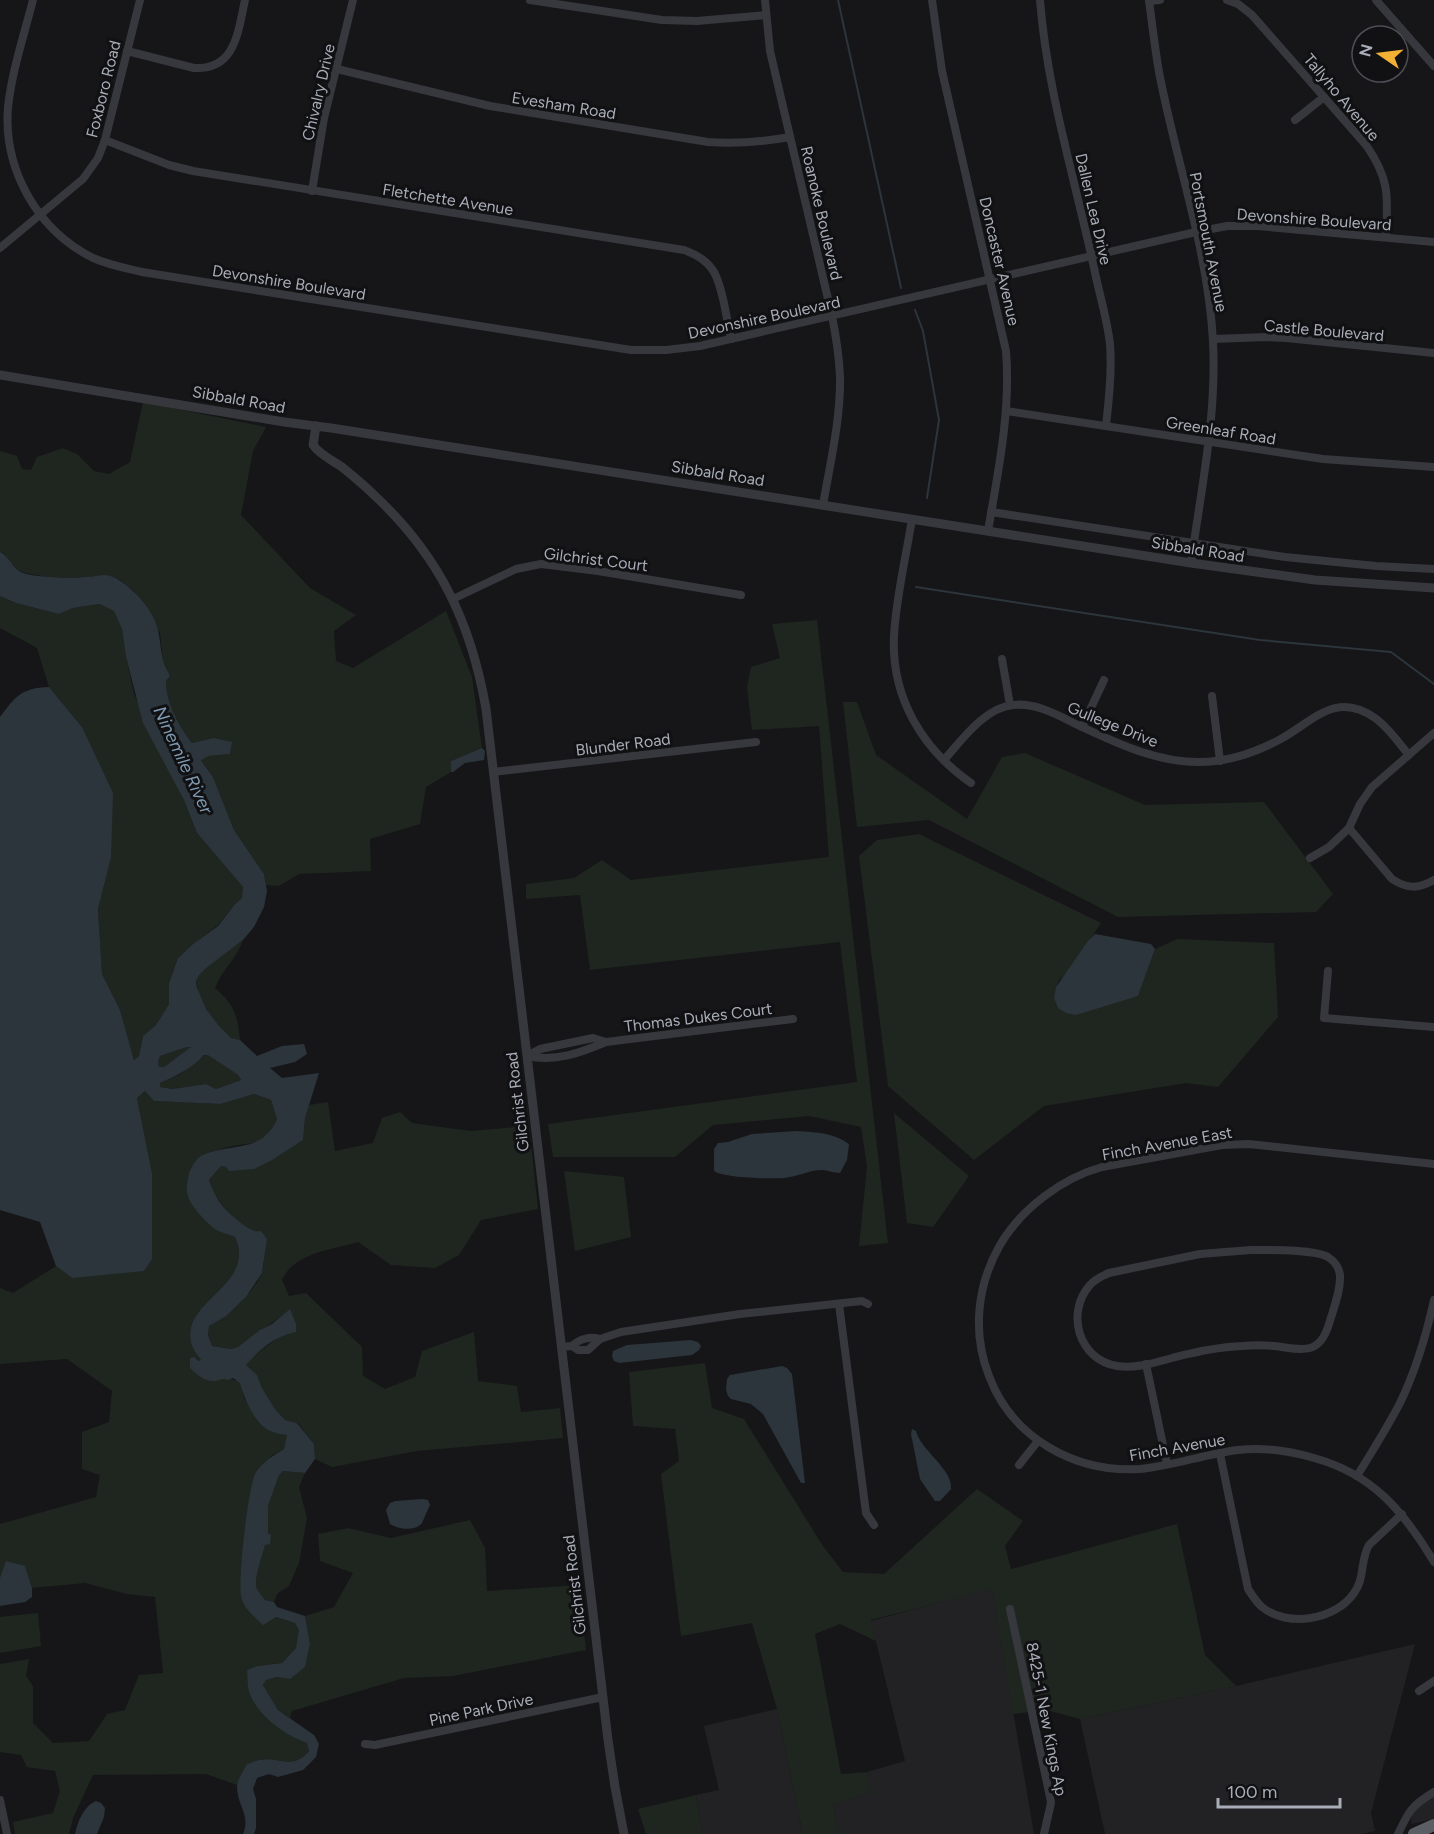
<svg xmlns="http://www.w3.org/2000/svg" width="1434" height="1834" font-family="Figtree,sans-serif">
	<style>
		.built { fill: #222225 }
		.green { fill: #1e261f }
		.water { fill: #2c353c; fill-rule: evenodd }
		.lines { fill: none; stroke-linecap: round; stroke-linejoin: round }
		.stream { stroke: #2c353c; stroke-width: 2 }
		.minor { stroke: #37383d; stroke-width: 8 }
		.tertiary { stroke: #37383d; stroke-width: 9 }
		.trunk { stroke: #5b5e65; stroke-width: 12 }
		.labels { text-anchor: middle; stroke-width: 6; stroke-linejoin: round; paint-order: stroke }
		.street-label { font-size: 16px; fill: #a8adb8; stroke: #111113 }
		.water-label { font-size: 18px; font-style: italic; fill: #7f9bb3; stroke: #111113 }
	</style>
	<rect width="100%" height="100%" fill="#161618"/>
	<!-- built -->
	<g class="built">
		<path d="M992,1588L1034,1834H839L833,1804L870,1793L867,1772L905,1761L871,1621Z"/>
		<path d="M1415,1644L1371,1813L1375,1831L1363,1834H1105L1080,1719L1236,1686Z"/>
		<path d="M777,1709L803,1834H702L696,1795L719,1790L704,1726Z"/>
		<path d="M1434,1796V1819L1411,1824L1412,1813L1423,1803Z"/>
	</g>
	<!-- green -->
	<g class="green">
		<path d="M143,402L266,427L253,451L241,515L310,588L356,615L334,631L336,661L353,668L446,611L472,677L482,748L451,761V772L426,787L420,824L370,839L371,871L299,874L279,886L266,885L264,874L234,830L213,777L201,759L209,756L229,754L213,738L192,743C179,726 166,703 166,681L170,676L163,661L160,633L134,591L120,580L106,575L89,577H47L21,572L12,565L4,553L0,552V451L17,456L22,469L31,470L37,457L63,448L77,454L94,471L109,474L130,462Z"/>
		<path d="M0,596L16,603L59,614L73,608L100,604L114,610L122,629L126,657L134,694L184,800L197,833L243,887L242,898L235,904L218,925L193,944L178,958L169,983V1004L156,1025L143,1036L139,1056L134,1060L120,1010L102,974L98,909L111,858L82,727L49,687L37,648L0,628Z"/>
		<path d="M817,620L888,1243L859,1246L867,1166L861,1127L809,1116L713,1125L675,1157H553L548,1124L857,1082L840,942L590,970L580,895L526,899V884L574,878L602,860L631,880L829,857L819,726L752,730L747,687L751,667L780,658L772,624Z"/>
		<path d="M843,702H857L876,755L967,819L1002,757L1025,753L1145,805L1264,802L1333,894L1316,912L1118,917L929,820L857,827Z"/>
		<path d="M919,834L1101,923L1069,971L1059,980L1056,987L1054,998L1058,1008L1138,996L1155,949L1177,939L1274,943L1278,1017L1218,1087L1186,1083L1044,1106L974,1160L888,1086L859,856L877,840Z"/>
		<path d="M243,940C236,960 222,969 215,988C234,1004 238,1016 240,1040C239,1040 232,1038 231,1038C217,1029 189,991 199,975C208,963 230,950 243,940Z"/>
		<path d="M187,1047H192L164,1067H159L158,1062L160,1056Z"/>
		<path d="M208,1054L238,1075L241,1080L216,1089L206,1084L172,1089L160,1087V1083C166,1080 173,1078 179,1075C189,1069 198,1058 208,1054Z"/>
		<path d="M145,1091L154,1101L221,1104L254,1094L271,1100L277,1119C263,1151 248,1140 221,1149C211,1152 201,1160 192,1166L188,1177L187,1193L218,1231L235,1237C258,1288 174,1301 193,1348C195,1352 199,1356 201,1360L198,1361L213,1381C224,1377 231,1377 241,1383L245,1400L288,1435L284,1449L271,1456L241,1596L276,1617L295,1623L300,1630L296,1648L282,1663L257,1666L247,1670L296,1739L307,1743L309,1751C292,1771 280,1756 260,1760C255,1761 250,1763 246,1765L237,1785L206,1774L93,1775L73,1818L69,1834H15L13,1822L53,1813L60,1791L55,1771L27,1767L21,1755L0,1752V1664L29,1659L26,1676L33,1686V1723L53,1743L89,1741L107,1714L125,1710L139,1675L163,1673L155,1597L127,1594L85,1583L32,1588L25,1566L0,1578V1524L96,1497L100,1475L82,1469V1432L109,1422L112,1391L67,1359L0,1364V1288L13,1293L56,1266L72,1278L152,1173L137,1098Z"/>
		<path d="M328,1102L335,1151L373,1143L382,1118L400,1112L412,1123L471,1131L515,1127L516,1107L527,1106L538,1209L481,1220L459,1255L435,1268L391,1265L358,1242C332,1250 295,1252 282,1280L289,1296L306,1293L362,1347L363,1376L385,1389L415,1377L422,1351L474,1332L478,1381L517,1386L521,1412L560,1408L563,1438L417,1451L332,1467L315,1459L314,1444L298,1423L285,1420L275,1409L262,1388L257,1375L245,1364L260,1351L282,1335L290,1310L238,1347L231,1349L212,1346L208,1335L209,1326C228,1315 254,1294 262,1272C265,1262 264,1250 267,1239C239,1224 220,1210 209,1180L221,1166L226,1167L303,1140L305,1118L309,1105Z"/>
		<path d="M894,1113L969,1176L933,1227L907,1223Z"/>
		<path d="M564,1171L624,1177L631,1237L575,1251Z"/>
		<path d="M705,1363L712,1408L744,1419L823,1546L843,1572L884,1574L977,1489L1023,1521L1005,1546L1011,1569L1177,1524L1205,1655L1236,1686L1080,1719L1047,1710L1013,1714L992,1589L871,1620L876,1641L840,1624L815,1634L841,1774L867,1772L871,1793L833,1804L839,1834H803L777,1709L752,1623L681,1636L661,1474L679,1461L675,1429L633,1426L629,1372Z"/>
		<path d="M283,1471L305,1473L299,1487L307,1518L299,1563L289,1586L277,1594L274,1602L265,1600C263,1596 259,1593 257,1589C253,1580 263,1554 265,1544H269L271,1534H268V1506L279,1474Z"/>
		<path d="M470,1520L485,1548L487,1591L579,1585L586,1650L453,1676L404,1678L292,1711L290,1718L278,1710L263,1685L266,1680L277,1677L290,1679L310,1643L305,1616L334,1607L353,1573L320,1561L318,1534L348,1528L391,1538Z"/>
		<path d="M38,1613L41,1646L0,1653V1617Z"/>
		<path d="M696,1795L702,1834H646L638,1809Z"/>
	</g>
	<!-- water -->
	<g class="water">
		<path d="M0,552C9,555 12,569 23,573C40,578 68,578 86,577C92,577 99,575 105,575C122,576 145,601 152,615C161,631 159,643 163,660C164,665 168,671 170,676L166,681C166,703 179,726 192,743L213,738L232,742L230,754L209,756L201,760L213,777L234,830L264,874L267,891L264,907L254,927L243,940L206,968L199,975L196,982L197,988L206,1009L219,1026L231,1038L240,1040L257,1056L282,1046L304,1044L307,1054L295,1062L270,1068L282,1078L319,1073L305,1118L303,1140L272,1160L254,1169L229,1171L226,1167L221,1166L209,1180C217,1202 225,1211 244,1225C250,1229 253,1232 261,1231L267,1239L262,1273L246,1297L226,1316L209,1326L208,1335L212,1346L231,1349L238,1347L260,1330L272,1324L290,1309L296,1324V1332C275,1336 260,1349 246,1365L257,1375L262,1388L275,1409L285,1420L297,1423L314,1444L315,1459L305,1473L283,1471L279,1475L268,1506V1534H271L270,1544L265,1545C263,1554 253,1580 257,1589C259,1593 263,1596 265,1600L274,1602L277,1607L305,1616L310,1643L305,1667L290,1679L277,1677L266,1680L263,1685L278,1710L314,1735L319,1744L316,1757L303,1770L278,1777L269,1774L257,1778L253,1789L256,1799V1828L254,1834H243C251,1814 237,1806 237,1787C237,1780 243,1772 246,1765C250,1763 255,1761 259,1760C280,1756 292,1771 309,1751L307,1743C286,1736 258,1716 250,1694C247,1687 248,1678 247,1670L257,1666L282,1663L296,1648L299,1630L295,1623L276,1617L263,1625C254,1616 244,1609 241,1596C238,1579 248,1487 256,1472C263,1462 274,1455 284,1449L287,1435C283,1434 278,1434 273,1432C255,1426 245,1400 240,1383L233,1378L228,1380C221,1377 220,1381 213,1381C204,1381 196,1374 190,1368V1358L194,1357L198,1361L201,1360C198,1356 195,1352 193,1348C174,1301 258,1288 235,1237C230,1235 223,1233 218,1231C207,1224 188,1204 187,1192C186,1186 188,1178 189,1173C192,1166 196,1158 203,1155C231,1142 262,1154 277,1119L271,1100L254,1094L221,1104L154,1101L145,1091L137,1098L152,1173V1259L144,1271L72,1278L56,1266L40,1222L0,1210V717C16,696 21,688 49,687L82,727L113,793L111,858L98,909L102,974L120,1010L134,1060L139,1056L143,1036L156,1025L169,1004V983L178,958L193,944L218,926L235,904L242,898L243,887L197,833L184,800L143,723L126,657L122,629L114,611L100,604L73,608L59,614L16,603L0,596ZM187,1047H191L164,1067H159L158,1062L160,1056ZM204,1055H208L238,1075L241,1080L216,1089L206,1084L172,1089L160,1087V1083C177,1076 192,1068 204,1055Z"/>
		<path d="M482,748L485,751L484,760L465,763L453,772H451V761Z"/>
		<path d="M1095,934L1151,944L1155,949L1138,996L1076,1015L1066,1013L1058,1008L1054,998L1056,987L1088,941Z"/>
		<path d="M797,1131C816,1132 834,1133 849,1144L847,1160L840,1173C833,1173 828,1170 822,1170C809,1170 797,1177 784,1178C771,1179 723,1178 714,1171V1149L718,1143L728,1142L752,1134Z"/>
		<path d="M691,1340L698,1342L701,1346L699,1350L692,1355L619,1363L614,1361L612,1356L613,1351L627,1345Z"/>
		<path d="M782,1366L787,1368L792,1374L805,1483H801L763,1414L751,1404L731,1399L728,1396L726,1390L727,1379L730,1375Z"/>
		<path d="M912,1429L916,1431C921,1451 953,1469 951,1489L940,1501H935L920,1479L911,1434Z"/>
		<path d="M422,1499L428,1500L430,1505C428,1509 424,1519 422,1523C415,1532 398,1529 390,1524L386,1510L390,1503L395,1501Z"/>
		<path d="M6,1561L25,1566L32,1588V1597L25,1602L0,1606V1578Z"/>
		<path d="M96,1801L101,1803L105,1808L104,1817L97,1834H75C78,1821 83,1807 96,1801Z"/>
	</g>
	<g class="lines">
		<!-- stream -->
		<g class="stream">
			<path d="M838,0L901,288"/>
			<path d="M915,310L923,331L939,420L927,498"/>
			<path d="M916,587L1260,640L1391,652L1434,684"/>
		</g>
		<!-- minor -->
		<g class="minor">
			<path d="M33,0C24,35 12,71 8,107C3,169 37,230 93,258C109,265 125,268 142,272L631,350H666L700,346L1196,232L1227,226H1257L1434,242"/>
			<path d="M530,0L662,20L697,21L766,15"/>
			<path d="M765,0L770,51L832,316C836,336 839,356 840,376C841,418 830,464 823,505"/>
			<path d="M932,0L942,71L1006,351C1011,411 998,472 988,531"/>
			<path d="M1040,0C1047,91 1075,179 1094,268C1099,293 1107,318 1110,344C1112,371 1109,398 1106,426"/>
			<path d="M1149,0C1152,24 1155,49 1159,72C1176,162 1208,249 1213,341C1217,416 1201,489 1191,563"/>
			<path d="M1227,0L1238,4L1252,15L1366,145C1390,179 1388,197 1386,237"/>
			<path d="M1376,0L1434,66"/>
			<path d="M1149,1L1160,0"/>
			<path d="M127,51L194,68C236,70 238,31 245,0"/>
			<path d="M337,69L490,106L708,142C737,144 762,142 790,137"/>
			<path d="M1295,120L1324,97"/>
			<path d="M105,140L169,165L193,171L684,250C695,254 705,259 712,269C722,282 727,321 731,339"/>
			<path d="M312,191L324,118L353,0"/>
			<path d="M0,248L83,179L98,158L105,140L140,0"/>
			<path d="M1213,339L1267,337L1286,338L1434,353"/>
			<path d="M1006,411L1323,459L1434,467"/>
			<path d="M991,512L1285,557L1376,566L1434,569"/>
			<path d="M912,519C906,557 896,597 894,636C891,697 922,749 971,783"/>
			<path d="M453,599L516,569L541,564L598,571L741,595"/>
			<path d="M1002,659L1010,705"/>
			<path d="M1212,696L1220,761"/>
			<path d="M1082,727L1104,680"/>
			<path d="M944,760C962,740 984,708 1013,705C1037,702 1061,717 1082,727C1119,744 1156,762 1199,762C1227,762 1252,754 1277,741C1311,724 1334,689 1375,718C1388,727 1398,742 1409,755"/>
			<path d="M493,772L756,742"/>
			<path d="M1349,828L1392,879C1407,889 1419,889 1434,880"/>
			<path d="M1310,858L1329,847L1349,828L1360,804L1372,787L1434,733"/>
			<path d="M1328,971L1324,1018L1434,1027"/>
			<path d="M527,1056C556,1062 580,1053 606,1042L793,1019"/>
			<path d="M527,1056L540,1049L593,1038L606,1042"/>
			<path d="M1434,1164L1249,1144L1222,1145L1102,1167C1062,1178 1021,1209 1000,1245C977,1285 972,1333 989,1376C1012,1438 1075,1473 1140,1469C1173,1466 1205,1454 1238,1450C1263,1447 1290,1451 1314,1458C1373,1474 1404,1512 1434,1562"/>
			<path d="M1251,1250C1269,1250 1314,1249 1328,1257C1334,1261 1339,1268 1340,1275C1341,1291 1333,1310 1329,1324C1326,1334 1321,1345 1310,1348C1299,1351 1286,1347 1274,1346C1264,1345 1253,1345 1242,1346C1226,1347 1209,1349 1193,1353C1169,1357 1142,1370 1117,1366C1079,1360 1065,1313 1090,1285C1095,1279 1102,1276 1109,1273L1200,1254Z"/>
			<path d="M839,1304L866,1513L874,1525"/>
			<path d="M572,1346C579,1339 590,1336 600,1339"/>
			<path d="M561,1347L572,1346L578,1350H588L600,1339L621,1332L740,1314L862,1301L868,1304"/>
			<path d="M1146,1364L1167,1464"/>
			<path d="M1220,1454L1248,1589C1252,1595 1256,1602 1262,1607C1287,1628 1336,1620 1354,1593C1365,1579 1360,1560 1369,1545L1402,1514"/>
			<path d="M1019,1465L1038,1441"/>
			<path d="M1357,1476C1372,1452 1387,1428 1400,1403C1416,1370 1426,1336 1434,1300"/>
			<path d="M1010,1609L1050,1797L1051,1803L1044,1834"/>
			<path d="M1419,1691L1434,1681"/>
			<path d="M365,1744L375,1745L603,1697"/>
			<path d="M0,1800L7,1834"/>
			<path d="M1398,1834C1409,1811 1411,1806 1434,1792"/>
		</g>
		<!-- tertiary -->
		<g class="tertiary">
			<path d="M0,375L284,422L331,428L1191,563L1315,580L1434,588"/>
			<path d="M316,426L313,445C320,455 332,460 342,467C353,476 364,485 373,494C439,555 471,622 486,709L608,1740L615,1787L624,1834"/>
		</g>
		<!-- trunk -->
		<path class="trunk" d="M1414,1834L1434,1825"/>
	</g>
	<g class="labels">
		<!-- street labels -->
		<g class="street-label">
			<text transform="translate(103 89) rotate(-76)" y="6">Foxboro Road</text>
			<text transform="translate(318 92) rotate(-77)" y="6">Chivalry Drive</text>
			<text transform="translate(1342 97) rotate(50)" y="6">Tallyho Avenue</text>
			<text transform="translate(564 105) rotate(9)" y="6">Evesham Road</text>
			<text transform="translate(448 199) rotate(9)" y="6">Fletchette Avenue</text>
			<text transform="translate(1094 209) rotate(77)" y="6">Dallen Lea Drive</text>
			<text transform="translate(822 213) rotate(77)" y="6">Roanoke Boulevard</text>
			<text transform="translate(1314 219) rotate(4)" y="6">Devonshire Boulevard</text>
			<text transform="translate(1209 242) rotate(79)" y="6">Portsmouth Avenue</text>
			<text transform="translate(1000 261) rotate(77)" y="6">Doncaster Avenue</text>
			<text transform="translate(289 282) rotate(9)" y="6">Devonshire Boulevard</text>
			<text transform="translate(764 317) rotate(-12)" y="6">Devonshire Boulevard</text>
			<text transform="translate(1324 330) rotate(5)" y="6">Castle Boulevard</text>
			<text transform="translate(239 399) rotate(10)" y="6">Sibbald Road</text>
			<text transform="translate(1221 430) rotate(9)" y="6">Greenleaf Road</text>
			<text transform="translate(718 473) rotate(9)" y="6">Sibbald Road</text>
			<text transform="translate(1198 549) rotate(9)" y="6">Sibbald Road</text>
			<text transform="translate(596 559) rotate(7)" y="6">Gilchrist Court</text>
			<text transform="translate(1113 724) rotate(22)" y="6">Gullege Drive</text>
			<text transform="translate(623 744) rotate(-7)" y="6">Blunder Road</text>
			<text transform="translate(698 1017) rotate(-7)" y="6">Thomas Dukes Court</text>
			<text transform="translate(517 1102) rotate(-97)" y="6">Gilchrist Road</text>
			<text transform="translate(1167 1143) rotate(-10)" y="6">Finch Avenue East</text>
			<text transform="translate(1177 1447) rotate(-10)" y="6">Finch Avenue</text>
			<text transform="translate(574 1585) rotate(-97)" y="6">Gilchrist Road</text>
			<text transform="translate(481 1709) rotate(-12)" y="6">Pine Park Drive</text>
			<text transform="translate(1047 1719) rotate(79)" y="6">8425-1 New Kings Ap</text>
		</g>
		<!-- water labels -->
		<g class="water-label">
			<text transform="translate(183 760) rotate(65)" y="6">Ninemile River</text>
		</g>
	</g>
	<!-- north arrow -->
	<g transform="translate(1380 54) rotate(284)"><circle r="28" fill="#111113" stroke="#4d4f55" stroke-width="1.5"/>
	<path d="M0-4.5L10 22L0 15L-10 22Z" fill="#f2b134"/>
	<text y="-9" font-size="16" font-weight="bold" text-anchor="middle" fill="#a8adb8">N</text>
	</g>
	<!-- scale -->
	<path d="M1218 1798v9h122v-9" fill="none" stroke="#a8adb8" stroke-width="3"/>
	<text x="1227" y="1798" font-size="18" fill="#a8adb8" stroke="#111113" stroke-width="4.5" paint-order="stroke">100 m</text>
</svg>
